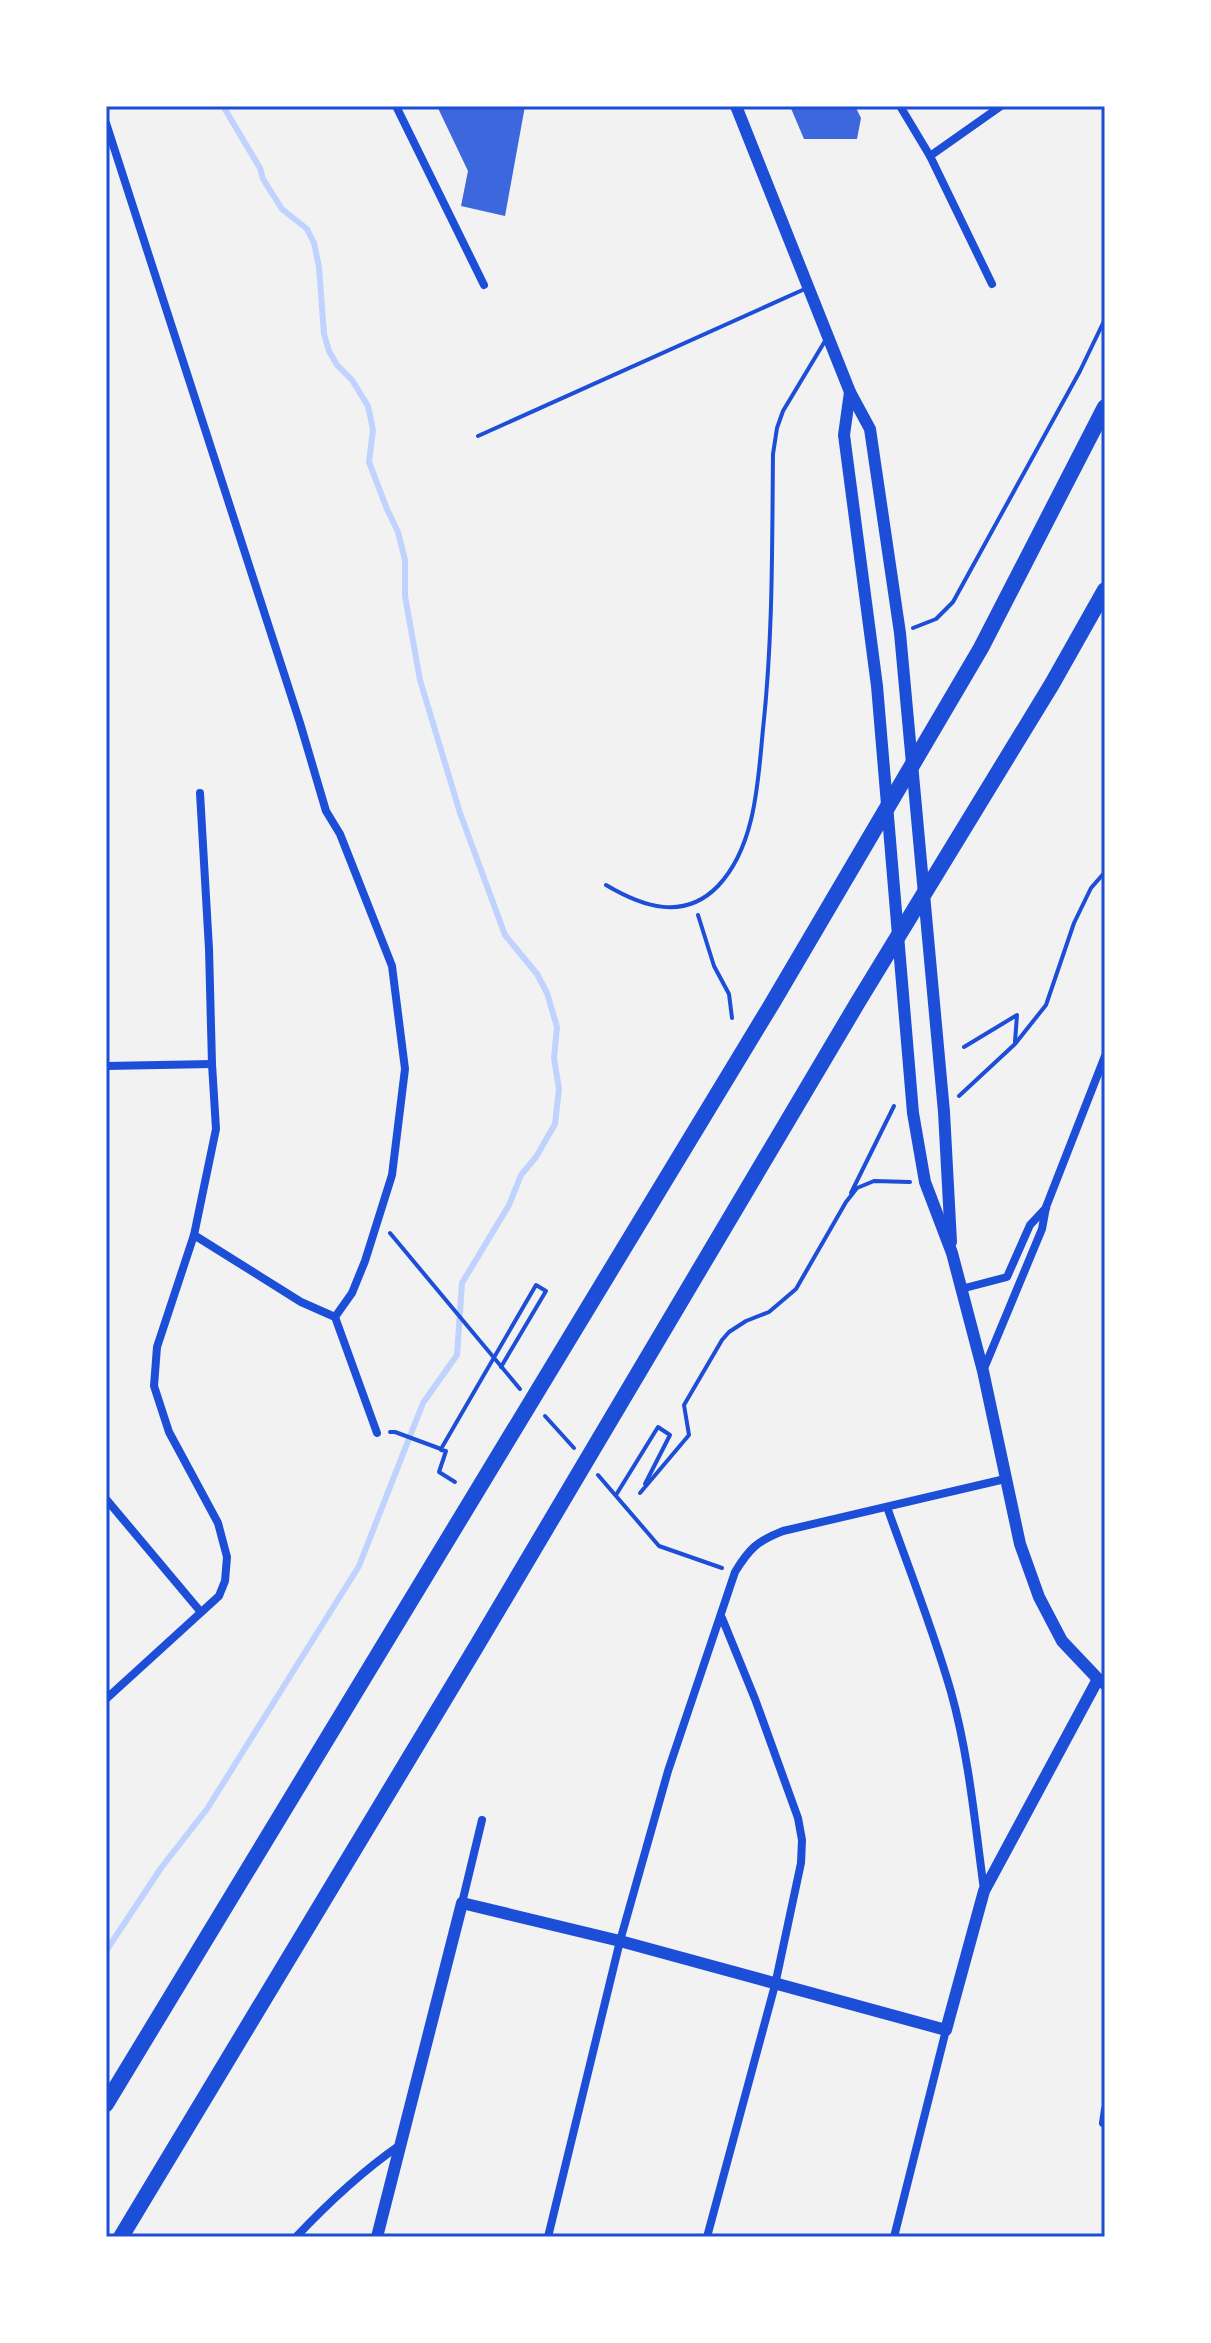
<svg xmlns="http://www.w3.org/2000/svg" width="1211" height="2343" font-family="'DejaVu Sans',sans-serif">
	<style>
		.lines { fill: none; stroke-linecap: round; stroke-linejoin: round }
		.stream { stroke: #bfd3fe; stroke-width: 6 }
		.building { fill: #3d67dc }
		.path { stroke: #1d4ed8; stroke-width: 4 }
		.service { stroke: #1d4ed8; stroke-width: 4 }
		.minor { stroke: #1d4ed8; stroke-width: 8 }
		.secondary { stroke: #1d4ed8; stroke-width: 12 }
		.motorway { stroke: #1d4ed8; stroke-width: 16 }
		.neatline { fill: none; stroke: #1d4ed8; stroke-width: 3 }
	</style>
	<rect width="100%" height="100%" fill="#f2f2f2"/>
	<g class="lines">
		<!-- stream -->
		<path class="stream" d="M106,1951L161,1868L207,1809L359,1566L423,1403L457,1355L462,1283L509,1205L521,1175L536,1157L555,1124L559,1089L554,1058L557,1027L547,993L537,974L505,935L460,813L420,680L405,596V560L398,532L387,509L369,462L373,430L368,406L352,380L337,365L329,351L324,334L319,267L314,243L307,229L282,209L263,179L260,168L223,106"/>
	</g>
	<!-- building -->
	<g class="building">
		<path d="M437,106H525L505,216L461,206L468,171Z"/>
		<path d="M790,106H855L861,118L857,139H804Z"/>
	</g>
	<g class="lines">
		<!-- path -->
		<g class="path">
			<path d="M913,628L936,619L953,602L1080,371L1105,319"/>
			<path d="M698,915L714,966L729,994L732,1018"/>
			<path d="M964,1047L1017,1015L1015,1042"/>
			<path d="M959,1096L1015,1044L1046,1005L1074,923L1091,888L1105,872"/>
			<path d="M851,1193L894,1106"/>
			<path d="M390,1233L520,1389"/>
			<path d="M545,1416L574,1448"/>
			<path d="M390,1432H395L441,1449L536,1285L546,1291L501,1367"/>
			<path d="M441,1450L446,1451L439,1472L455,1482"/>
			<path d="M598,1475L659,1546L722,1568"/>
			<path d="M640,1493L689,1435L684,1405L722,1340L729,1332L746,1321L769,1312L796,1289L846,1202L857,1188L874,1181L910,1182"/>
			<path d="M616,1495L658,1427L670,1435L645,1484"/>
		</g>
		<!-- service -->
		<g class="service">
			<path d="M478,436L807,288"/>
			<path d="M606,885C643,907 684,921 718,886C756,846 758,780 763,729C773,637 772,546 773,454L777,428L783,411L825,341"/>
		</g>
		<!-- minor -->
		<g class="minor">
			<path d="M396,106L484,285"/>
			<path d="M900,106L930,156L992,284"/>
			<path d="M106,123L300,723L326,811L340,834L392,966L405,1069L392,1175L365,1261L352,1293L335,1317"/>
			<path d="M930,156L1001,106"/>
			<path d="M106,1066L212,1064"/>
			<path d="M194,1235L301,1302L335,1317L377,1433"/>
			<path d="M961,1289L1007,1277L1030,1225L1046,1208"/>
			<path d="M983,1371L1042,1229L1046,1207L1105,1056"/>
			<path d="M106,1499L200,1611"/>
			<path d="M887,1507C909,1569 933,1629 951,1692C969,1756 975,1824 984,1890"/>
			<path d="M106,1699L219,1596L225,1581L227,1557L218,1523L169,1432L154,1386L157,1347L194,1235L216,1129L212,1064L209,949L200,793"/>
			<path d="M462,1903L482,1820"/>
			<path d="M1103,2123L1105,2109"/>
			<path d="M296,2237C329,2202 361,2172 400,2145"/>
			<path d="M548,2237L620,1941L668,1771L735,1572C749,1549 757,1541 783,1531L1005,1479"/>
			<path d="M707,2237L775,1985L801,1863L802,1840L798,1818L755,1699L722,1618"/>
			<path d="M894,2237L946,2030"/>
		</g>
		<!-- secondary -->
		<g class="secondary">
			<path d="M736,106L850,392L870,429L900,633L944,1112L951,1242"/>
			<path d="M850,392L844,435L877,686L913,1113L925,1182L952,1253L983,1371L1020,1544L1039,1597L1062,1641L1098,1679L1105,1684"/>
			<path d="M377,2237L462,1903L620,1941L946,2030L984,1891L1098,1679"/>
		</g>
		<!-- motorway -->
		<g class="motorway">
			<path d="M106,2104L773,1002L981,648L1105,407"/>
			<path d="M121,2237L476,1647L858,1002L1052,684L1105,590"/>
		</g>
	</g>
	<!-- border -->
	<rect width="1211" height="2343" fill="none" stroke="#ffffff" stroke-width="216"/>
	<rect x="108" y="108" width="995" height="2127" class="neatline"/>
</svg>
